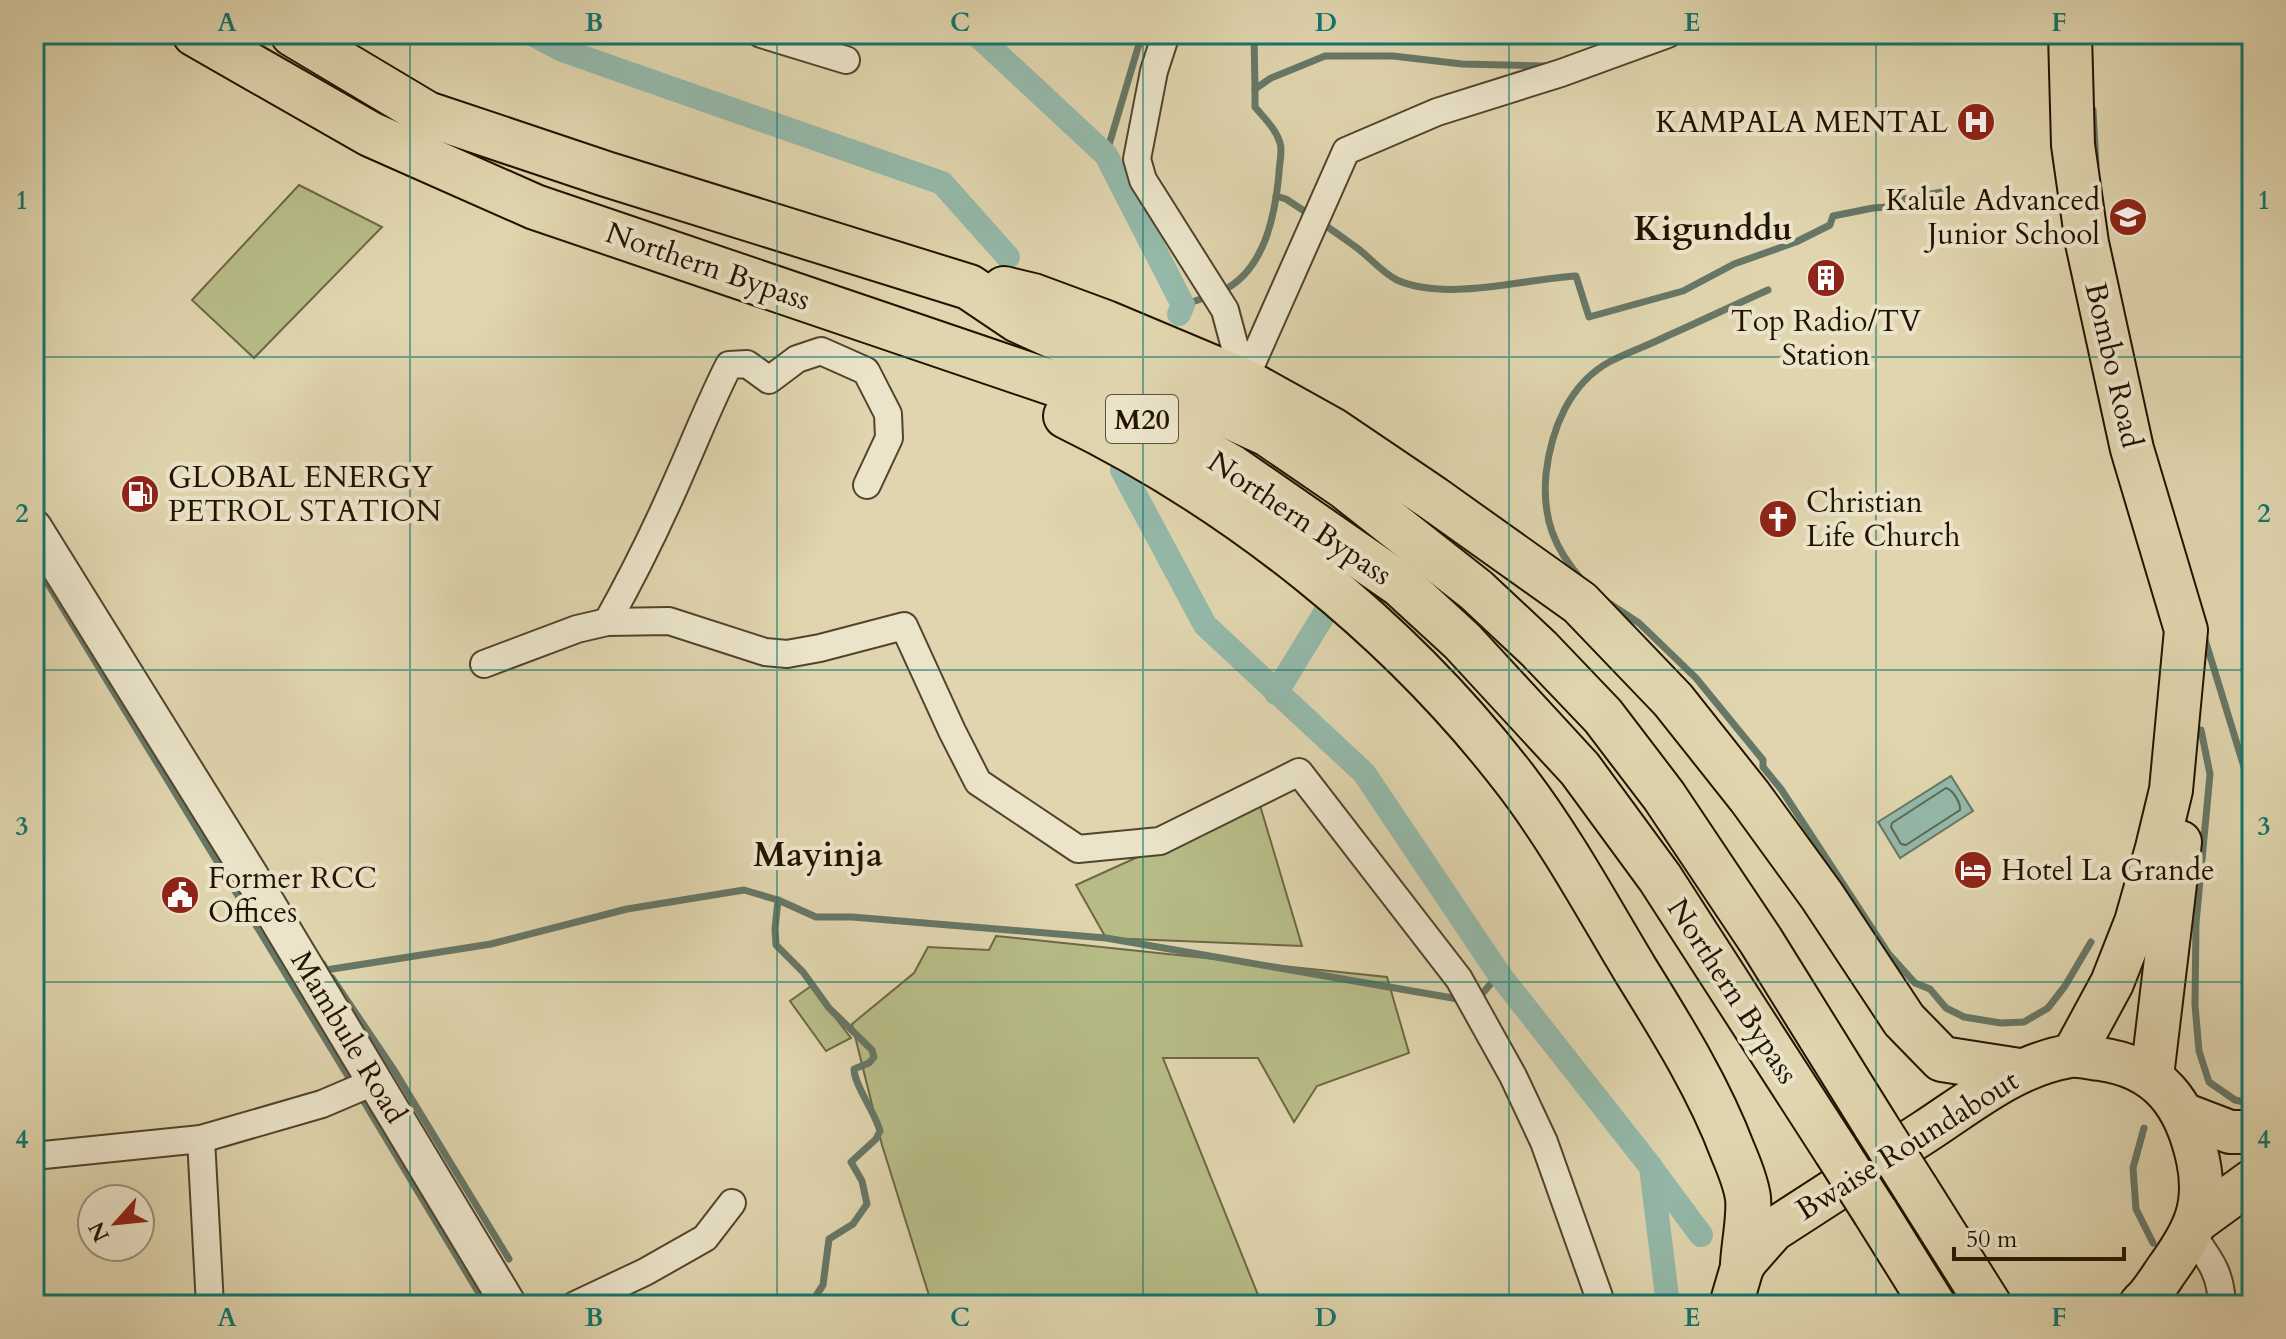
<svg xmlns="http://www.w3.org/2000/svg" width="2286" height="1339" font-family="Cardo,serif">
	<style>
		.green { fill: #b7bc87; stroke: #6d6844; stroke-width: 2 }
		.water { fill: #94b9aa; stroke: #677766; stroke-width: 2 }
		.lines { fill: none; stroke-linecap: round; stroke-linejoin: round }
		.shore { stroke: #5c6655; stroke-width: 2 }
		.stream { stroke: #677766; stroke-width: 7 }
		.canal { stroke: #94b9aa; stroke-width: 24 }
		.minor-casing { stroke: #52442c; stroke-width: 30 }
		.tertiary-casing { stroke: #52442c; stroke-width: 38 }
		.primary-casing { stroke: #231300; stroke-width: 46 }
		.motorway-casing { stroke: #231300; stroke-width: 48 }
		.minor { stroke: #ebe4ca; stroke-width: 26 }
		.tertiary { stroke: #ebe4ca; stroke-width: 34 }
		.primary { stroke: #e0d5ae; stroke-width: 42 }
		.motorway { stroke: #e0d5ae; stroke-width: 44 }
		.motorway-bridge-casing { stroke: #231300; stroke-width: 48; stroke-linecap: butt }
		.motorway-bridge { stroke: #e0d5ae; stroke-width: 44 }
		.grid { fill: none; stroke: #0f766e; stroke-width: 2; stroke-opacity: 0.55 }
		.labels { text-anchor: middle; stroke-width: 8; stroke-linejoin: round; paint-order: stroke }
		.shield { fill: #ebe4ca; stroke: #5f523d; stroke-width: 2 }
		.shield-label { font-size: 28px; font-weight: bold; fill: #231300 }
		.poi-label { font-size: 30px; fill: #231300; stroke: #ebe4ca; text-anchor: start }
		.street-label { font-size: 30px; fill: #231300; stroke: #ebe4ca }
		.quarter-label { font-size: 34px; font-weight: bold; fill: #231300; stroke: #ebe4ca }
		.neatline { fill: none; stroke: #0f766e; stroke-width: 3 }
		.grid-label { font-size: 26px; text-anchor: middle; font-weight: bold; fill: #0f766e }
	</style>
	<rect width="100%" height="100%" fill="#e0d5ae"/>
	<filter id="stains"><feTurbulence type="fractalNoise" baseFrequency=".0025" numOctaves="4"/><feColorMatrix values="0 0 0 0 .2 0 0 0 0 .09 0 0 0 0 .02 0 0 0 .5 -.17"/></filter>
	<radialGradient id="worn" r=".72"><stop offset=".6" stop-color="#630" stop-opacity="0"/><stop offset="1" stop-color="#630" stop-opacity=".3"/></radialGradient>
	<!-- green -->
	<g class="green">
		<path d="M299,185L382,227L254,358L192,300Z"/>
		<path d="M1259,802L1302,946L1106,938L1076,885Z"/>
		<path d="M996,936L1387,977L1409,1053L1317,1086L1294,1122L1258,1058H1163L1262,1305H932L882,1145L852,1024L914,973L928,947L989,950Z"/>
		<path d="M811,986L851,1038L826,1051L790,1001Z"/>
	</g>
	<!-- water -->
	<path class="water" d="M1951,776L1973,811L1900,858L1878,822Z"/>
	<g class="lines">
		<!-- shore -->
		<path class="shore" d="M1946,788C1953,790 1961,803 1960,810L1906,845L1901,844L1891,827L1892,823Z"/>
		<!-- stream -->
		<g class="stream">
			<path d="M1254,34L1255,89"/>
			<path d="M2093,110L2096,165"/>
			<path d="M1106,155L1142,34"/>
			<path d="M1276,196L1286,199C1309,214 1331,229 1353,245C1368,255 1381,272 1397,280C1446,302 1523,279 1576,276L1589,317L1683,291L1734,264L1796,242L1830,225L1833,216L1873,208L1887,207L1904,199L1948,191"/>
			<path d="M1222,291C1264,271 1275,217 1279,173C1279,164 1283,151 1280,143C1276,129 1264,118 1255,107V89L1271,78L1325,56H1393L1462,64L1547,66"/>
			<path d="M1183,305L1210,296"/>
			<path d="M34,503L43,518"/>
			<path d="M34,561L351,1081"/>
			<path d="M1583,581C1554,549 1542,518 1546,474C1551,430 1569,383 1611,361C1629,352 1649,345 1667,336C1701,321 1734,305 1768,290"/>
			<path d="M1607,602L1639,623L1696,678L1763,760V767L1781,789L1888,953L1915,983L1930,989L1946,1008L1964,1017L2001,1023L2024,1022L2048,1008L2065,986L2091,942"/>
			<path d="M2203,633L2252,793"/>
			<path d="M2201,730L2210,774L2196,923L2195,1005L2199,1051L2209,1082L2235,1100L2252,1104"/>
			<path d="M778,900L775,929L776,945L803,972L829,1008L872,1050L874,1057L869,1063L854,1069C854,1085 875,1112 880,1131L876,1139L851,1162L862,1181L867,1204L853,1224L829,1239L823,1285L810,1305"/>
			<path d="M323,964L326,970L491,944L627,909L744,890L778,900L816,917H852L1106,938L1464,1000"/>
			<path d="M332,978L394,1070L509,1259"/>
			<path d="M1476,1001L1499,974"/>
			<path d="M363,1100L486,1305"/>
			<path d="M2144,1128L2133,1168L2136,1209L2153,1243"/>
		</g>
		<!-- canal -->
		<g class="canal">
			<path d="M532,34L562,50L942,183L1008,257"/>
			<path d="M976,34L1106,155L1183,305L1179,314"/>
			<path d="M1122,470L1205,625L1364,773L1499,974L1651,1167L1668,1305"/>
			<path d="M1276,693L1328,608"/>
			<path d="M1652,1169L1701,1235"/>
		</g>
		<!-- minor casing -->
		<g class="minor-casing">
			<g id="minor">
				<path d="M761,34L846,60"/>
				<path d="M1166,34L1154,71L1137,159L1143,180L1225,310L1244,381"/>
				<path d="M1244,381L1346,151L1437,112L1561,73L1668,34"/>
				<path d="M607,622C634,574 659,523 681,472C697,436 711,400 729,365L747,364L769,380L797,359L821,351L866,371L888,414L889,438L867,485"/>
				<path d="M484,664L577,629L607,622L669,621L765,652L787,654L820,648L904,626L952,731L978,782L1078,849L1160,841L1299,772L1459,979L1513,1076L1544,1142L1602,1305"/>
				<path d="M201,1139L210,1305"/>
				<path d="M34,1156L201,1139L322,1104L376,1081"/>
				<path d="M2191,1233C2209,1259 2221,1272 2222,1305"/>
				<path d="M575,1305L645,1272L705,1238L732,1203"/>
			</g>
		</g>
		<!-- tertiary casing -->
		<g class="tertiary-casing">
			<path id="tertiary" d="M34,527L251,876L509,1305"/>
		</g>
		<!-- primary casing -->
		<g class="primary-casing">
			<g id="primary">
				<path d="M2070,34L2073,145L2087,243L2132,449L2186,630L2171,790L2157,848L2136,922L2112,983L2073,1055"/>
				<path d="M2152,1076L2180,842"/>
				<path d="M2183,1114L2230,1132H2252"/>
				<path d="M2197,1221L2252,1181"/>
				<path d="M1731,1305L1743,1264L1773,1230C1824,1197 1875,1164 1926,1131C1972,1101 2015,1065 2070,1056C2080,1055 2091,1058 2100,1059C2159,1067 2186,1104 2198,1160C2208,1207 2193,1234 2166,1271C2158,1283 2150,1296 2140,1305"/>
			</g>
		</g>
		<!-- motorway casing -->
		<g class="motorway-casing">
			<g id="motorway">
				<path d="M195,34L370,134L535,207L1094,397L1154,424L1231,467L1401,585L1462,641L1580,769L1660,878L1836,1151"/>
				<path d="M293,34L427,114L606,174L969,287L1018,320L1268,434L1344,486L1476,590L1539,649L1603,716L1664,796L1761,941L1876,1126"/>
				<path d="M1004,289L1033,296L1106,323L1244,381L1332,430L1434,499L1580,603L1673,700L1750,797L1822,896L1904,1020L1942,1059L2019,1071"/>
				<path d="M1066,416C1238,500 1401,630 1517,782C1562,841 1598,908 1636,971C1672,1029 1709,1088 1733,1152C1739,1166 1746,1183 1748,1198C1750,1217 1744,1244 1743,1264"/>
				<path d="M1916,1189L1989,1305"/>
				<path d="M1875,1212L1933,1305"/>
				<path d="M2143,1305V1303"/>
			</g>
		</g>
		<!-- minor -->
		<use href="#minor" class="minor"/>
		<!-- tertiary -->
		<use href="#tertiary" class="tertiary"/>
		<!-- primary -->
		<use href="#primary" class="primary"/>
		<!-- motorway -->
		<use href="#motorway" class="motorway"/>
		<!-- motorway-bridge casing -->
		<g class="motorway-bridge-casing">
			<g id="motorway-bridge">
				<path d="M1876,1126L1916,1189"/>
				<path d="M1836,1151L1875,1212"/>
			</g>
		</g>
		<!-- motorway-bridge -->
		<use href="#motorway-bridge" class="motorway-bridge"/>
	</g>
	<!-- grid -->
	<path class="grid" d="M410,34V1305M777,34V1305M1143,34V1305M1509,34V1305M1876,34V1305M34,357H2252M34,670H2252M34,982H2252"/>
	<!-- icons -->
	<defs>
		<g id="hospital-disc" transform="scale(2)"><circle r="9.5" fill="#8f2418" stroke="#ebe4ca"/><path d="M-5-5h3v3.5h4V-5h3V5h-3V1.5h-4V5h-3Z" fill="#fff"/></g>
		<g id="school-disc" transform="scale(2)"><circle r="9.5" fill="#8f2418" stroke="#ebe4ca"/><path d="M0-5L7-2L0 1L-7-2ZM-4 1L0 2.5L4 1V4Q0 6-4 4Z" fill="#fff"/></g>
		<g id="building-disc" transform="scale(2)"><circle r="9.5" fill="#8f2418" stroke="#ebe4ca"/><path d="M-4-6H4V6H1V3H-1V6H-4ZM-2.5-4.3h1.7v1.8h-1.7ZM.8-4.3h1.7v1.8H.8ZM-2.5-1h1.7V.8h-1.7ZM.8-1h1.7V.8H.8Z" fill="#fff"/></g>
		<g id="fuel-disc" transform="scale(2)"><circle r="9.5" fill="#8f2418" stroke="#ebe4ca"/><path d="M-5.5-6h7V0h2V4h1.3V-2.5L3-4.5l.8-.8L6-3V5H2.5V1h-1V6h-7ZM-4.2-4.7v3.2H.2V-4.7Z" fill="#fff"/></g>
		<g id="church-disc" transform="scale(2)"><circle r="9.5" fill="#8f2418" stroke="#ebe4ca"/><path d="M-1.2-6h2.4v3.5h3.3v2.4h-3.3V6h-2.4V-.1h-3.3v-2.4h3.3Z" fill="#fff"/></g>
		<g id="hotel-disc" transform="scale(2)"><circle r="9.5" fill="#8f2418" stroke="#ebe4ca"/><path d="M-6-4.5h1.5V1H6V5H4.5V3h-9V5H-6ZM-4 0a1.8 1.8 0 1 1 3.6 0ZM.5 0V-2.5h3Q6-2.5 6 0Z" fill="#fff"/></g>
		<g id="civic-disc" transform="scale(2)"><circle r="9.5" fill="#8f2418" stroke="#ebe4ca"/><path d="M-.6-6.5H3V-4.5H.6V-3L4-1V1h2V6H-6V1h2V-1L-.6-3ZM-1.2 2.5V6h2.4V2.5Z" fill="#fff"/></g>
	</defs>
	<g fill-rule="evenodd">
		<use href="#hospital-disc" x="1976" y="122"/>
		<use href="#school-disc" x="2128" y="217"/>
		<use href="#building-disc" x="1826" y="278"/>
		<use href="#fuel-disc" x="140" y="494"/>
		<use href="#church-disc" x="1778" y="519"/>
		<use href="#hotel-disc" x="1973" y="870"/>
		<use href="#civic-disc" x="180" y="895"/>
	</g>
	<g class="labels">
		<!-- shield labels -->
		<rect class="shield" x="1106" y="395" width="72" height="48" rx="6"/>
		<g class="shield-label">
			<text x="1142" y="429">M20</text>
		</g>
		<!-- poi labels -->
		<g class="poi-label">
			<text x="1948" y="132" text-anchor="end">KAMPALA MENTAL</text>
			<text x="2100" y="210" text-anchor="end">Kalule Advanced<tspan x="2100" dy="34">Junior School</tspan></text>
			<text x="1826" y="331" text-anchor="middle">Top Radio/TV<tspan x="1826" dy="34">Station</tspan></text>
			<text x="168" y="487">GLOBAL ENERGY<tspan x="168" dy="34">PETROL STATION</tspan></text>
			<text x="1806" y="512">Christian<tspan x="1806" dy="34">Life Church</tspan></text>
			<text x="2001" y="880">Hotel La Grande</text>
			<text x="208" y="888">Former RCC<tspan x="208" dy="34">Offices</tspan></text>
		</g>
		<!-- street labels -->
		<g class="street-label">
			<text transform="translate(708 266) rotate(19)" y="10">Northern Bypass</text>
			<text transform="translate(2114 365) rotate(77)" y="10">Bombo Road</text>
			<text transform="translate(1300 518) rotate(34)" y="10">Northern Bypass</text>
			<text transform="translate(1733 991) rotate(57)" y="10">Northern Bypass</text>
			<text transform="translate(349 1037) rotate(59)" y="10">Mambule Road</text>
			<text transform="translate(1907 1145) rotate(-32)" y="10">Bwaise Roundabout</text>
		</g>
		<!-- quarter labels -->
		<g class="quarter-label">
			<text x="1713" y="240">Kigunddu</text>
			<text x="818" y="866">Mayinja</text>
		</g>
	</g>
	<!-- margin -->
	<rect width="2286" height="1339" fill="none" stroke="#e0d5ae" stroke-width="88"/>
	<!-- north arrow -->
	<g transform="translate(116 1223) rotate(243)"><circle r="38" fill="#ebe4ca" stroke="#9b9079" stroke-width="2"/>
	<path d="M0-6L14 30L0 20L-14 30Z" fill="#8f2418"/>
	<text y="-12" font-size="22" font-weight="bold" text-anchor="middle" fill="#231300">N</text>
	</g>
	<!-- scale -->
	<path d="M1954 1247v12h170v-12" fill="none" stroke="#231300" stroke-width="4"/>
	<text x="1966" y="1247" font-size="24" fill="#231300" stroke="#ebe4ca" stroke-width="6" paint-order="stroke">50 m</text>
	<rect x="44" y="44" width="2198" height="1251" class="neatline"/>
	<g class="grid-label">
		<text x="227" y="31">A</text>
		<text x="594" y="31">B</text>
		<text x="960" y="31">C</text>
		<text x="1326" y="31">D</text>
		<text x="1692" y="31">E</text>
		<text x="2059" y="31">F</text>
		<text x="22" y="209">1</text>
		<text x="2264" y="209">1</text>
		<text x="22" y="522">2</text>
		<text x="2264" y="522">2</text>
		<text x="22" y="835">3</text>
		<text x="2264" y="835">3</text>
		<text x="22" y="1148">4</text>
		<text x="2264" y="1148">4</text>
		<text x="227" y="1326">A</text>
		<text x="594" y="1326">B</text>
		<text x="960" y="1326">C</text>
		<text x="1326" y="1326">D</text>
		<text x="1692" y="1326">E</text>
		<text x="2059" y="1326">F</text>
	</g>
	<rect width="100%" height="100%" filter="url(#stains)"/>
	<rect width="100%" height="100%" fill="url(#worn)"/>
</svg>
